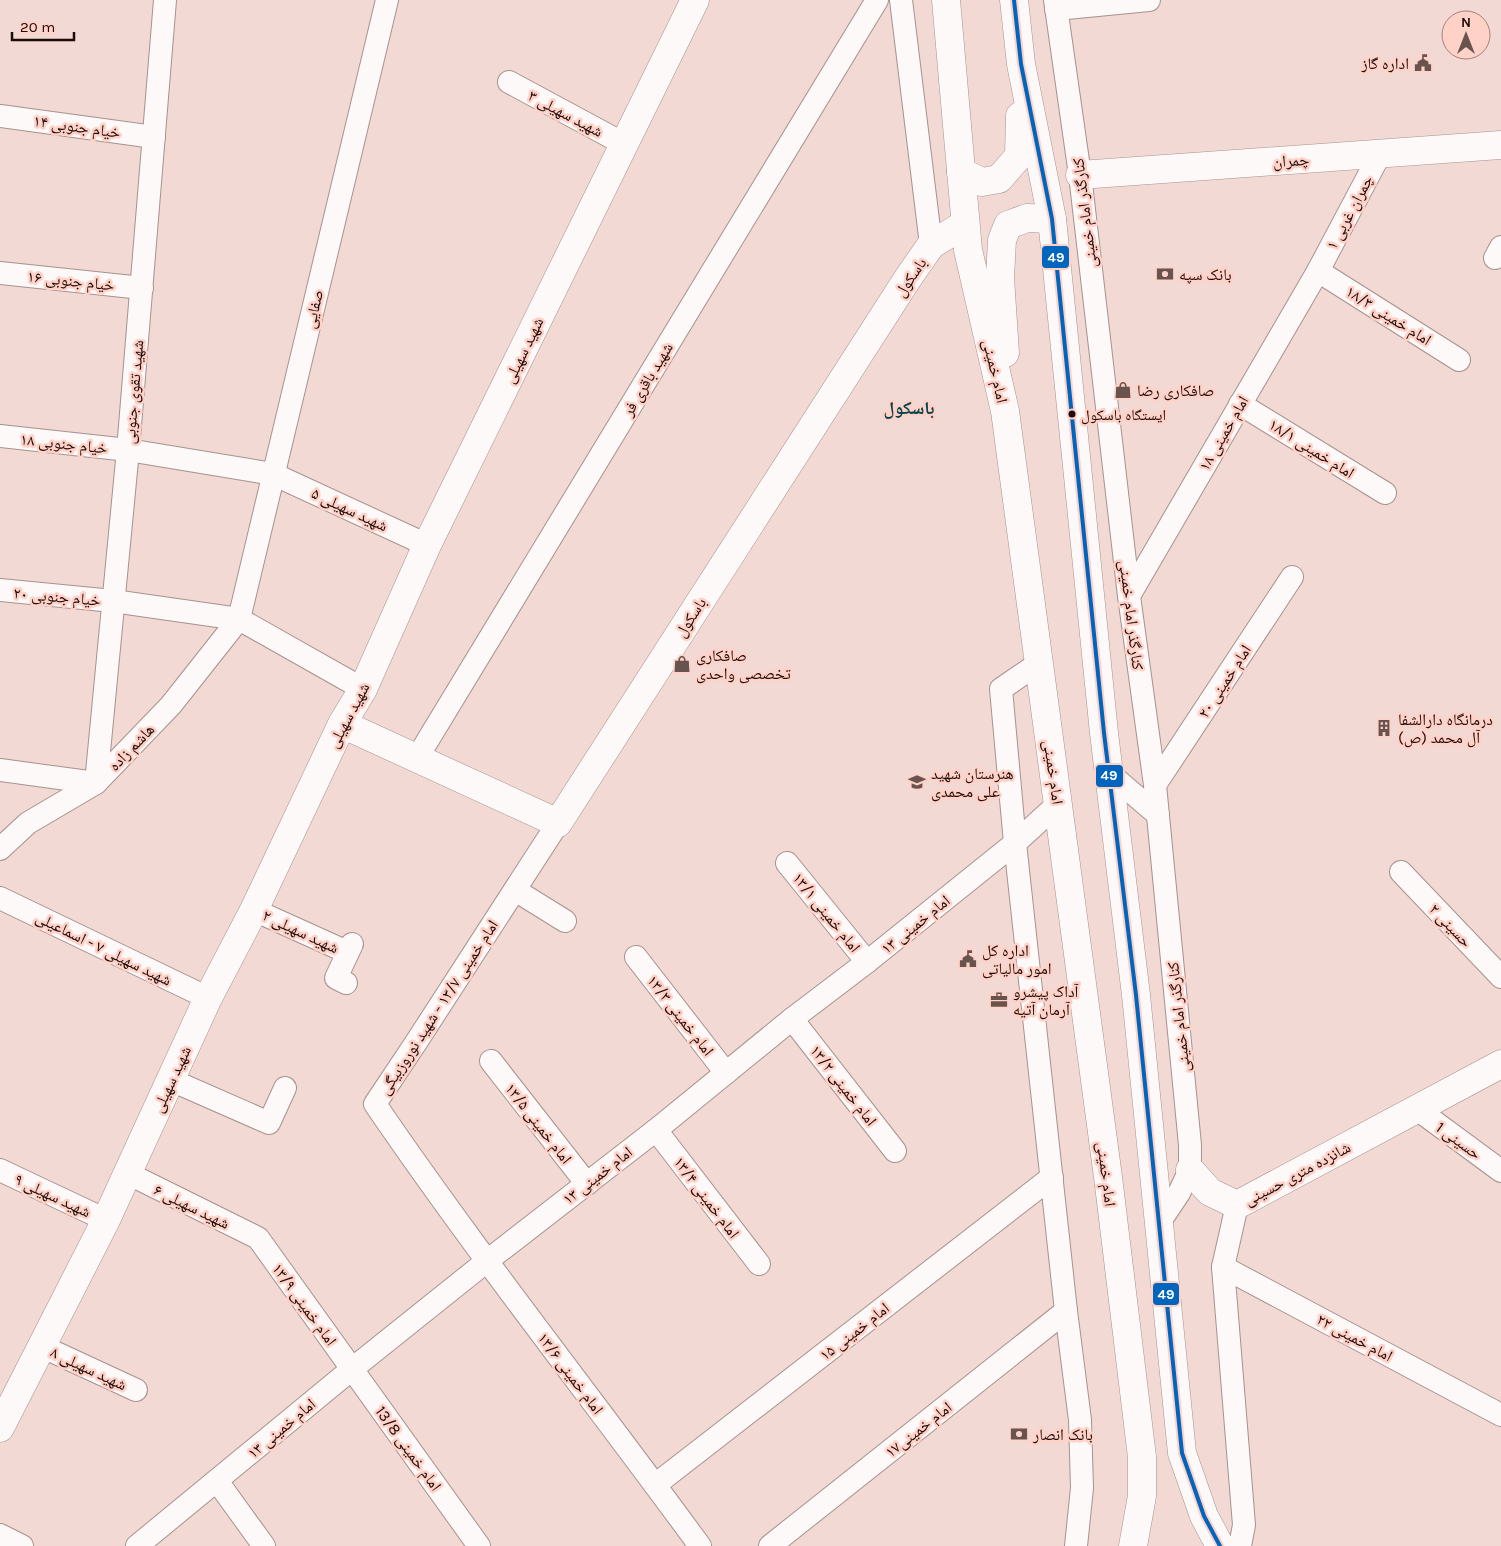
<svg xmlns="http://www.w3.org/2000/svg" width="1501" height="1546" font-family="Karla,'Noto Naskh Arabic',sans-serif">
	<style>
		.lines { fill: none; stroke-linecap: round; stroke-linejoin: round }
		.minor-casing { stroke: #a6928e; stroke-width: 24 }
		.tertiary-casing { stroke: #a6928e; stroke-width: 29 }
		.secondary-casing { stroke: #a6928e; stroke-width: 29 }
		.minor { stroke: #fdf9f9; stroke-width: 22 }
		.tertiary { stroke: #fdf9f9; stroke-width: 28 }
		.secondary { stroke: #fdf9f9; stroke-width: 28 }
		.bus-1-casing { stroke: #ffd1c7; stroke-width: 8 }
		.bus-1 { stroke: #0065bd; stroke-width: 4 }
		.bus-dot { fill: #1e0b08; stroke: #ffd1c7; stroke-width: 2 }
		.labels { text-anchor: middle; stroke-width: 5; stroke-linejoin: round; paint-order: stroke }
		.bus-label { font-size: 15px; fill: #1e0b08; stroke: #ffd1c7; text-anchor: start }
		.poi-label { font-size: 16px; fill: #1e0b08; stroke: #ffd1c7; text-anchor: start }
		.street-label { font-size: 16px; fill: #1e0b08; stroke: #ffd1c7 }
		.neighbourhood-label { font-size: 18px; font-weight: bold; fill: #05444f; stroke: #ffd1c7 }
		.line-badge { stroke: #ffd1c7; stroke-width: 2 }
		.badge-label { font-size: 14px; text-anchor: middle; font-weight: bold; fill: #fff }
	</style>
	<rect width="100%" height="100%" fill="#f2d9d4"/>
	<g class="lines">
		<!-- minor casing -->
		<g class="minor-casing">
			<g id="minor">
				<path d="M901,0L931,245"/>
				<path d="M1055,0L1080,175L1129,596L1155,785L1190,1145V1170L1179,1193L1159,1223"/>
				<path d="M1056,9L1149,0"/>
				<path d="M509,82L624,144"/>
				<path d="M0,116L154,137"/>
				<path d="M1495,258L1501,247"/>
				<path d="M1318,271L1459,360"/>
				<path d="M0,273L142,288"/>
				<path d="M1240,404L1385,493"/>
				<path d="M0,436L128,450L273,474L427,545"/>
				<path d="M0,590L113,601L239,619L363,689"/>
				<path d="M1129,596L1318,271L1380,154"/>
				<path d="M1039,663L1001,689L1015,843L1066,1311L1080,1420L1082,1488L1076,1546"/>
				<path d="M417,758L877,0"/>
				<path d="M0,770L96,783L128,450L165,0"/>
				<path d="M1109,773L1158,815"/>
				<path d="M1155,785L1292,577"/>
				<path d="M558,823L417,1041L375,1104C478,1255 592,1398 700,1546"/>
				<path d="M0,849L28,823L96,783L171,705L239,619L387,0"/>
				<path d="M787,863L867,962"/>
				<path d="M1401,872L1501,977"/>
				<path d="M515,890L565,921"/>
				<path d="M0,898L208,998"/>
				<path d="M254,910L347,952"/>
				<path d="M636,957L726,1073"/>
				<path d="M346,983L336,978L352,944"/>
				<path d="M792,1019L895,1151"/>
				<path d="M491,1061L587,1184"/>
				<path d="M171,1080L269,1123L285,1088"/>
				<path d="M1417,1109L1501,1171"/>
				<path d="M656,1130L759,1264"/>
				<path d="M0,1170L106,1220"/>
				<path d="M127,1173L258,1238L479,1546"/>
				<path d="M1237,1205L1223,1267L1244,1525L1240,1546"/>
				<path d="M1223,1267L1501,1415"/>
				<path d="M41,1346L136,1390"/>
				<path d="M217,1481L264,1546"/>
				<path d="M655,1485L1052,1177"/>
				<path d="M0,1535L22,1546"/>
				<path d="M137,1546L352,1369L487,1261L656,1130L792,1019L867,962L1015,843L1058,804"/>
				<path d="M770,1546L1066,1311"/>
			</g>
		</g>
		<!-- tertiary casing -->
		<g class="tertiary-casing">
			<g id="tertiary">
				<path d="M1080,175L1501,145"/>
				<path d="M342,724L558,823L908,278L931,245L965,224"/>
				<path d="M1190,1170L1210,1192L1237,1205L1501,1064"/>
				<path d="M0,1428L106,1220L208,998L254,910L342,724L363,689L427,545L695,0"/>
			</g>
		</g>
		<!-- secondary casing -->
		<g class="secondary-casing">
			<g id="secondary">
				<path d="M946,0L968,250L1005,411L1108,1177L1142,1457V1496L1133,1546"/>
				<path d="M1014,0L1021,64L1052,219L1104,733L1136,995L1182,1453L1204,1516L1220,1546"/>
				<path d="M961,172L982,182L999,179L1019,156L1020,116"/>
				<path d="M1005,353L1000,278L1002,240L1008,225L1027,218L1052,219"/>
			</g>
		</g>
		<!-- minor -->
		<use href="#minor" class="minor"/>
		<!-- tertiary -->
		<use href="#tertiary" class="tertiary"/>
		<!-- secondary -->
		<use href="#secondary" class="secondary"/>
		<!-- bus-1 casing -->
		<g class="bus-1-casing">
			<path id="bus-1" d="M1014,0L1021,64L1052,219L1104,733L1136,995L1182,1453L1204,1516L1220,1546"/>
		</g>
		<!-- bus-1 -->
		<use href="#bus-1" class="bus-1"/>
	</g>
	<!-- icons -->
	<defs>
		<g id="civic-bare" transform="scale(1.35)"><path d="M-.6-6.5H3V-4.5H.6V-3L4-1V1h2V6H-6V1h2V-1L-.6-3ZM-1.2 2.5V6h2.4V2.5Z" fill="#68534f" stroke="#ffd1c7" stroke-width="2.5" paint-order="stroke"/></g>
		<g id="bank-bare" transform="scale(1.35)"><path d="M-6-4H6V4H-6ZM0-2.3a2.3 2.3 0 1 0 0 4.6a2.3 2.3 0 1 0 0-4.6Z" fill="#68534f" stroke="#ffd1c7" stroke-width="2.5" paint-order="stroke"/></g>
		<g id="shop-bare" transform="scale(1.35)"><path d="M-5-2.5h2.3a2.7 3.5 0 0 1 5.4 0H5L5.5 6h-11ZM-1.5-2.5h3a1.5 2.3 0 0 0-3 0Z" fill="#68534f" stroke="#ffd1c7" stroke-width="2.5" paint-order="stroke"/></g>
		<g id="building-bare" transform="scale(1.35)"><path d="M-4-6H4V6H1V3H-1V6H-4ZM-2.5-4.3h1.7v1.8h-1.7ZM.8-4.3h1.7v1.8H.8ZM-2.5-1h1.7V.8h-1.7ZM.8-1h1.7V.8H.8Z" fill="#68534f" stroke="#ffd1c7" stroke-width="2.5" paint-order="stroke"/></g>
		<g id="school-bare" transform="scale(1.35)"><path d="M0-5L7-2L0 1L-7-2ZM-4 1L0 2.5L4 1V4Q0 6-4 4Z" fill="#68534f" stroke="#ffd1c7" stroke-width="2.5" paint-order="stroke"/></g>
		<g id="office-bare" transform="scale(1.35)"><path d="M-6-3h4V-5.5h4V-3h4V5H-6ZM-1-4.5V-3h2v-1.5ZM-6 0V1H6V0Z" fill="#68534f" stroke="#ffd1c7" stroke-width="2.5" paint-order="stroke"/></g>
	</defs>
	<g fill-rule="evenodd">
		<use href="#civic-bare" x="1423" y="63"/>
		<use href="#bank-bare" x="1165" y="274"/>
		<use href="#shop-bare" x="1123" y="390"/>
		<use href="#shop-bare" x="682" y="664"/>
		<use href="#building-bare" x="1384" y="728"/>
		<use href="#school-bare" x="917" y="782"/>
		<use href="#civic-bare" x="968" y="959"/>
		<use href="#office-bare" x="999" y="1000"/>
		<use href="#bank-bare" x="1019" y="1434"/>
	</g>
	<!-- markers -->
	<circle class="bus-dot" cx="1072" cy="414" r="4.5"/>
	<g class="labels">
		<!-- bus labels -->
		<g class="bus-label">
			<text x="1081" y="420">ایستگاه باسکول</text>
		</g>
		<!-- poi labels -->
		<g class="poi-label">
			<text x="1409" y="69" text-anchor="end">اداره گاز</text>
			<text x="1179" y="280">بانک سپه</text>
			<text x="1137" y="396">صافکاری رضا</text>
			<text x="696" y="661">صافکاری<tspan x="696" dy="18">تخصصی واحدی</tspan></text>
			<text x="1398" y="725">درمانگاه دارالشفا<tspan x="1398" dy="18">آل محمد (ص)</tspan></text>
			<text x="931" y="779">هنرستان شهید<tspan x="931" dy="18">علی محمدی</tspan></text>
			<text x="982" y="956">اداره کل<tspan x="982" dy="18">امور مالیاتی</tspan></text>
			<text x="1013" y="997">آداک پیشرو<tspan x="1013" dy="18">آرمان آتیه</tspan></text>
			<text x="1033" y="1440">بانک انصار</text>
		</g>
		<!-- street labels -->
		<g class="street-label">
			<text transform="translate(566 113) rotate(28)" y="6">شهید سهیلی ۳</text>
			<text transform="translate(77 126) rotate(8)" y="6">خیام جنوبی ۱۴</text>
			<text transform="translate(1291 160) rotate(-4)" y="6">چمران</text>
			<text transform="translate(1349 212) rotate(-62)" y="6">چمران غربی ۱</text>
			<text transform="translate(1084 213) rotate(-97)" y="6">کنارگذر امام خمینی</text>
			<text transform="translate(910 277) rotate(-56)" y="6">باسکول</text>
			<text transform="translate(71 280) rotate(6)" y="6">خیام جنوبی ۱۶</text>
			<text transform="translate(313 309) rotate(-77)" y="6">صفایی</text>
			<text transform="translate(1389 315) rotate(32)" y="6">امام خمینی ۱۸/۳</text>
			<text transform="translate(523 350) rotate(-64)" y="6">شهید سهیلی</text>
			<text transform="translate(996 371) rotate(77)" y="6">امام خمینی</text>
			<text transform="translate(647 379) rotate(-59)" y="6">شهید باقری فر</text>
			<text transform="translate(133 392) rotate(-85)" y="6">شهید تقوی جنوبی</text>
			<text transform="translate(1223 433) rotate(-60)" y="6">امام خمینی ۱۸</text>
			<text transform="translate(64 443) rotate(6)" y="6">خیام جنوبی ۱۸</text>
			<text transform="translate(1312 448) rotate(32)" y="6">امام خمینی ۱۸/۱</text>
			<text transform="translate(350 509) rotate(25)" y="6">شهید سهیلی ۵</text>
			<text transform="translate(57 596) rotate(5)" y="6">خیام جنوبی ۲۰</text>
			<text transform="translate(1132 615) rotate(83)" y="6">کنارگذر امام خمینی</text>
			<text transform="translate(690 617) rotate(-57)" y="6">باسکول</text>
			<text transform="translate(1224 681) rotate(-57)" y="6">امام خمینی ۲۰</text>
			<text transform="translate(348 715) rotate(-62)" y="6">شهید سهیلی</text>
			<text transform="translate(131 747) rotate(-46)" y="6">هاشم زاده</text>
			<text transform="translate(1054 772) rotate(82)" y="6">امام خمینی</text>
			<text transform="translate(827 912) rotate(51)" y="6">امام خمینی ۱۳/۱</text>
			<text transform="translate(915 924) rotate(-39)" y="6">امام خمینی ۱۳</text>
			<text transform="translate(1451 925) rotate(46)" y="6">حسینی ۲</text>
			<text transform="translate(301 931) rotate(25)" y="6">شهید سهیلی ۲</text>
			<text transform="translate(104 948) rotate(26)" y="6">شهید سهیلی ۷ - اسماعیلی</text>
			<text transform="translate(438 1007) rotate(-57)" y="6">امام خمینی ۱۳/۷ - شهید نوروزبیگی</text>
			<text transform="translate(681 1015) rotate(52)" y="6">امام خمینی ۱۳/۳</text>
			<text transform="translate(1178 1017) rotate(-96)" y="6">کنارگذر امام خمینی</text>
			<text transform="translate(171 1079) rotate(-65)" y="6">شهید سهیلی</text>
			<text transform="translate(844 1085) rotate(52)" y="6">امام خمینی ۱۳/۲</text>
			<text transform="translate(539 1123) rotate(52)" y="6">امام خمینی ۱۳/۵</text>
			<text transform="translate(1459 1140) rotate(36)" y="6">حسینی 1</text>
			<text transform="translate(1297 1173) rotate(-28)" y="6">شانزده متری حسینی</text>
			<text transform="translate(1107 1174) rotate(83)" y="6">امام خمینی</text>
			<text transform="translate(597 1175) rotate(-38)" y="6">امام خمینی ۱۳</text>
			<text transform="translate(53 1195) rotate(25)" y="6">شهید سهیلی ۹</text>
			<text transform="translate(707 1197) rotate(53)" y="6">امام خمینی ۱۳/۴</text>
			<text transform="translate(192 1206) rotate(26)" y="6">شهید سهیلی ۶</text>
			<text transform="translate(305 1304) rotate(54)" y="6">امام خمینی ۱۳/۹</text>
			<text transform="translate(854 1331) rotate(-38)" y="6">امام خمینی ۱۵</text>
			<text transform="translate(1355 1337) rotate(28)" y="6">امام خمینی ۲۲</text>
			<text transform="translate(89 1368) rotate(25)" y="6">شهید سهیلی ۸</text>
			<text transform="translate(571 1373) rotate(53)" y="6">امام خمینی ۱۳/۶</text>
			<text transform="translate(281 1428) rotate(-40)" y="6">امام خمینی ۱۳</text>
			<text transform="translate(918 1429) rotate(-38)" y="6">امام خمینی۱۷</text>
			<text transform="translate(409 1448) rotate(54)" y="6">امام خمینی 13/8</text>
		</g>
		<!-- neighbourhood labels -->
		<g class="neighbourhood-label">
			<text x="909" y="414">باسکول</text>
		</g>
	</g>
	<g class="line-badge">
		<rect x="1041" y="245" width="29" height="24" rx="5" fill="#0065bd"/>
		<rect x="1095" y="764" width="29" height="24" rx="5" fill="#0065bd"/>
		<rect x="1152" y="1282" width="28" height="24" rx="5" fill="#0065bd"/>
	</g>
	<g class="badge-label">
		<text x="1056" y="262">49</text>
		<text x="1109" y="780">49</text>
		<text x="1166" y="1299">49</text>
	</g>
	<!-- north arrow -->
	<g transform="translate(1466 35)"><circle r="24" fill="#ffd1c7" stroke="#a5827b"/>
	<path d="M0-4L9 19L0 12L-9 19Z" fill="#68534f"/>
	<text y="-8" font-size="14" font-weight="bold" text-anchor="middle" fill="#1e0b08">N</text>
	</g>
	<!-- scale -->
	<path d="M12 32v8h62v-8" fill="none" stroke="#1e0b08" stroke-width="2.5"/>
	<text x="20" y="32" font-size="15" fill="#1e0b08" stroke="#ffd1c7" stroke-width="4" paint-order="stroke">20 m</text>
</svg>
